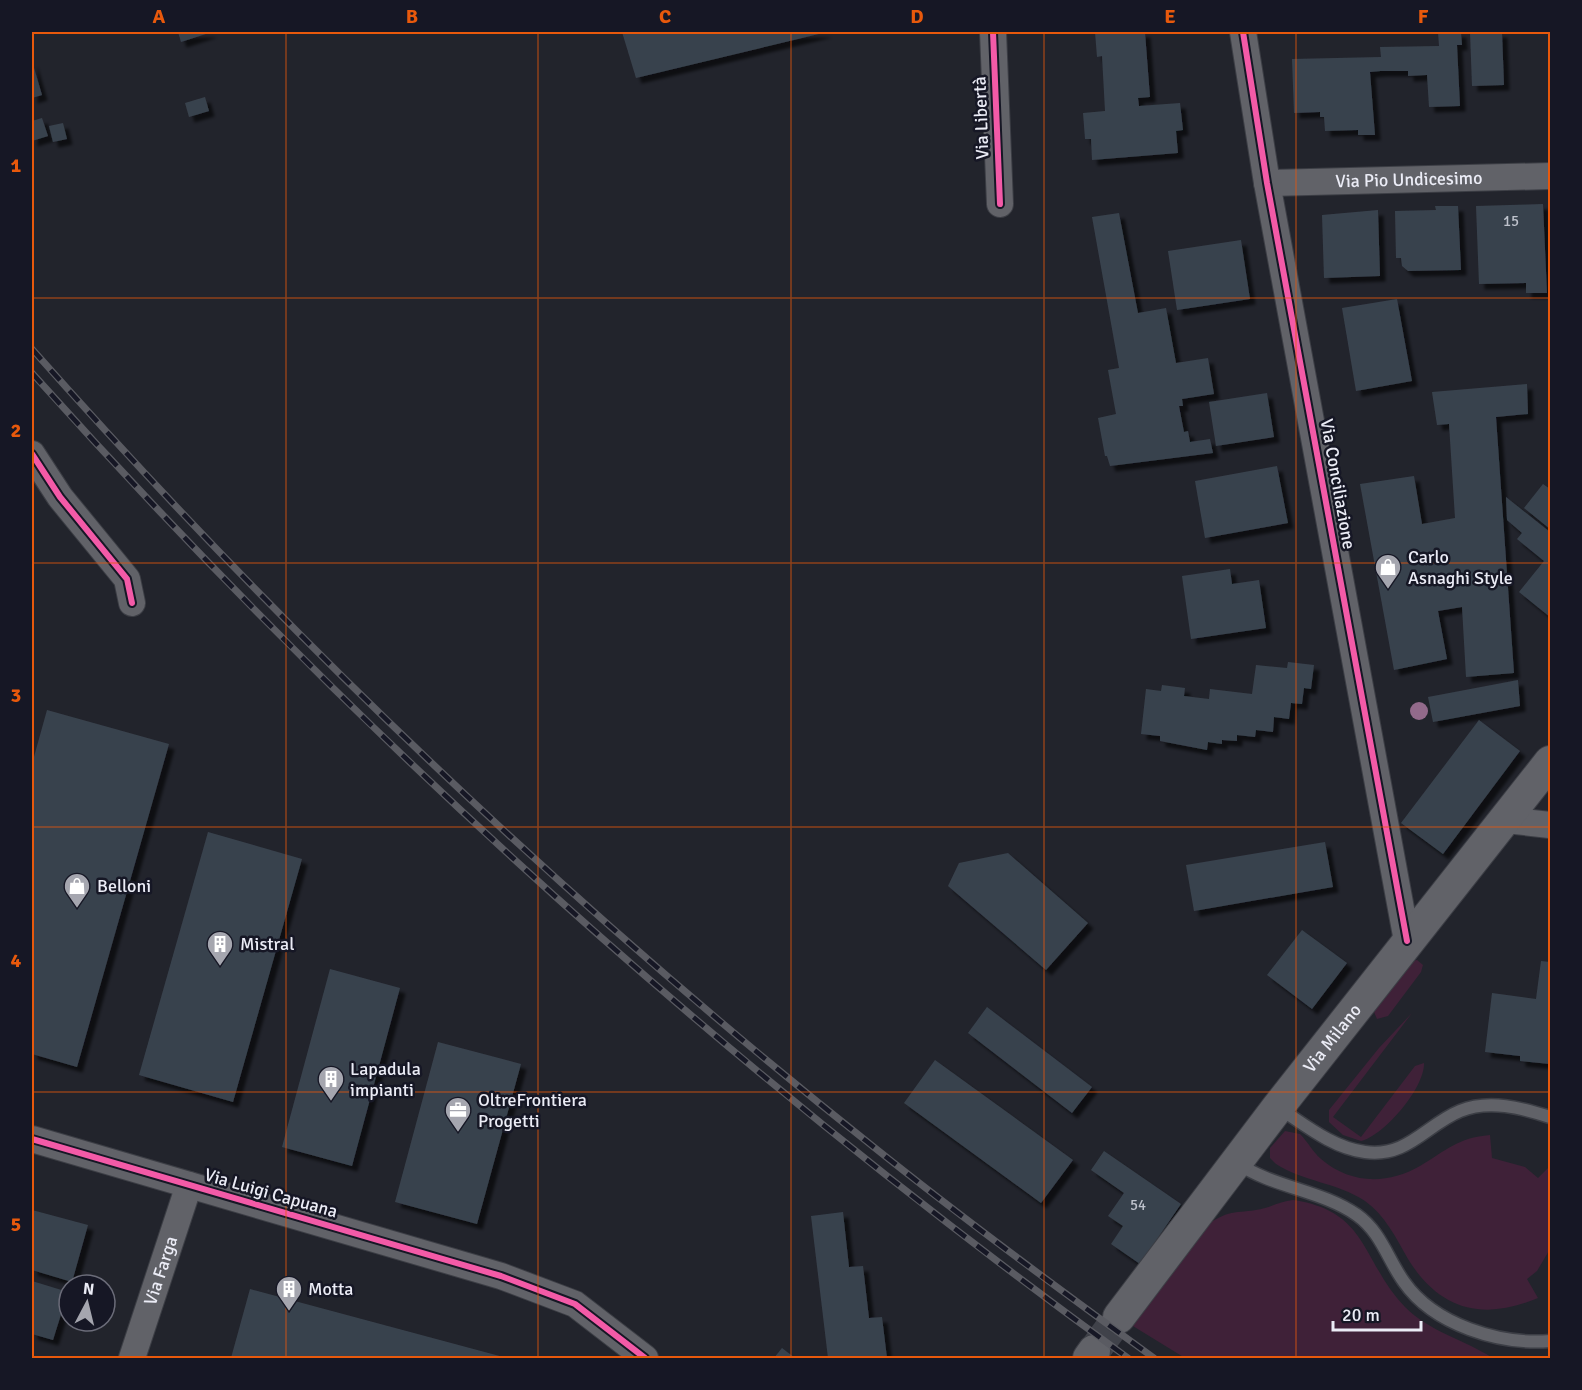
<svg xmlns="http://www.w3.org/2000/svg" width="1582" height="1390" font-family="Signika,sans-serif">
	<style>
		.green { fill: #3f2138 }
		.building { fill: #39424d; filter: url(#shadow) }
		.lines { fill: none; stroke-linecap: round; stroke-linejoin: round }
		.tertiary-tunnel { stroke: #40424a; stroke-width: 32; stroke-dasharray: 32 16; stroke-linecap: butt }
		.service-casing { stroke: #3c3e45; stroke-width: 15 }
		.minor-casing { stroke: #3c3e45; stroke-width: 28 }
		.tertiary-casing { stroke: #3c3e45; stroke-width: 34 }
		.service { stroke: #616268; stroke-width: 12 }
		.minor { stroke: #616268; stroke-width: 26 }
		.tertiary { stroke: #616268; stroke-width: 32 }
		.rail-casing { stroke: #5a5b62; stroke-width: 7 }
		.rail { stroke: #161725; stroke-width: 4.5; stroke-dasharray: 14; stroke-linecap: butt }
		.cycleway-casing { stroke: #161725; stroke-width: 10 }
		.cycleway { stroke: #f35aa7; stroke-width: 6 }
		.tree { fill: #936a8b }
		.grid { fill: none; stroke: #e8590c; stroke-width: 1.5; stroke-opacity: 0.55 }
		.labels { text-anchor: middle; stroke-width: 5; stroke-linejoin: round; paint-order: stroke }
		.number-label { font-size: 15px; fill: #bec2cc }
		.street-label { font-size: 18px; fill: #ebecf6; stroke: #161725 }
		.poi-label { font-size: 18px; fill: #ebecf6; stroke: #161725; text-anchor: start }
		.neatline { fill: none; stroke: #e8590c; stroke-width: 2 }
		.grid-label { font-size: 20px; text-anchor: middle; font-weight: bold; fill: #e8590c }
	</style>
	<defs>
		<filter id="shadow"><feDropShadow dx="5.5" dy="5.5" stdDeviation="1.5" flood-color="#0009"/></filter>
	</defs>
	<rect width="100%" height="100%" fill="#22242c"/>
	<!-- green -->
	<g class="green">
		<path d="M1417,960L1423,965L1421,972L1388,1016L1377,1019L1374,1012L1376,1007L1412,961Z"/>
		<path d="M1412,1013L1333,1117L1361,1137L1415,1066L1424,1063C1425,1087 1385,1135 1361,1141L1343,1135L1329,1122V1110L1379,1048Z"/>
		<path d="M1285,1131L1300,1134C1308,1142 1312,1151 1321,1159C1350,1184 1387,1185 1420,1166C1447,1150 1457,1138 1490,1135L1492,1158L1525,1167L1538,1178L1550,1166V1249L1537,1271L1527,1279L1538,1298C1484,1321 1440,1311 1408,1259C1396,1238 1385,1215 1365,1201C1338,1183 1302,1181 1276,1164L1270,1158V1148Z"/>
		<path d="M1293,1200C1369,1211 1361,1261 1405,1307C1428,1331 1465,1340 1493,1358H1185L1128,1323L1206,1226C1231,1207 1238,1215 1265,1208C1275,1205 1283,1201 1293,1200Z"/>
	</g>
	<!-- building -->
	<g class="building">
		<path d="M178,32H212L181,42Z"/>
		<path d="M622,32H827L636,78Z"/>
		<path d="M1095,32H1145L1150,97L1138,98L1139,106L1180,103L1183,130L1176,131L1178,153L1092,160L1091,139H1085L1083,113L1105,111L1102,56L1097,57Z"/>
		<path d="M1438,32H1461L1462,45H1457L1460,106L1429,107L1427,75L1408,76V71H1381L1370,72L1375,135H1358V130L1325,131L1324,117H1320V112L1294,113L1292,59L1381,57L1380,47L1439,46Z"/>
		<path d="M1470,32H1502L1504,85L1472,86Z"/>
		<path d="M32,61L42,95L32,98Z"/>
		<path d="M205,97L209,111L189,117L185,103Z"/>
		<path d="M42,118L48,136L32,141V121Z"/>
		<path d="M63,123L67,139L53,142L49,126Z"/>
		<path d="M1543,204L1547,293H1526V283L1479,284L1476,206Z"/>
		<path d="M1435,206H1458L1461,270L1408,271L1402,266L1401,258H1396L1395,211L1436,210Z"/>
		<path d="M1378,210L1380,276L1324,278L1322,215Z"/>
		<path d="M1119,213L1138,313L1166,308L1176,363L1208,358L1214,394L1182,399L1183,406H1179L1184,432L1188,431L1190,442L1210,439L1213,453L1110,466L1107,456H1105L1098,418L1116,414L1108,370L1119,368L1092,217Z"/>
		<path d="M1241,240L1250,299L1177,310L1168,251Z"/>
		<path d="M1397,299L1412,381L1356,391L1342,308Z"/>
		<path d="M1527,384L1528,414L1496,417L1514,673L1466,677L1462,607L1438,611L1447,659L1394,670L1360,484L1414,476L1422,524L1455,518L1449,424L1437,425L1432,392Z"/>
		<path d="M1267,393L1274,437L1216,446L1209,402Z"/>
		<path d="M1277,466L1288,523L1205,538L1195,481Z"/>
		<path d="M1543,484L1550,489V529L1524,508Z"/>
		<path d="M1506,497L1550,532V617L1519,592L1544,561L1517,539L1522,533L1507,520Z"/>
		<path d="M1230,569L1232,584L1259,580L1266,628L1191,639L1182,576Z"/>
		<path d="M1288,662L1314,665L1311,689L1304,688L1302,704L1291,703L1289,719L1274,717L1273,732L1256,730L1255,737L1237,735V741L1222,740V744L1208,742L1207,750L1160,741V736L1141,734L1146,689L1161,691L1162,685L1185,688L1184,696L1209,699L1210,689L1252,694L1256,665L1287,668Z"/>
		<path d="M1518,680L1520,706L1433,722L1428,697Z"/>
		<path d="M47,710L169,744L77,1067L32,1054V764Z"/>
		<path d="M1479,720L1520,751L1443,854L1401,823Z"/>
		<path d="M208,832L302,859L233,1102L139,1075Z"/>
		<path d="M1325,842L1333,887L1194,911L1186,865Z"/>
		<path d="M1008,853L1088,923L1046,970L948,886L959,863Z"/>
		<path d="M1302,930L1347,963L1312,1009L1267,975Z"/>
		<path d="M1541,961L1550,962V1064L1520,1061V1056L1485,1052L1492,993L1536,999Z"/>
		<path d="M330,969L400,988L352,1166L282,1147Z"/>
		<path d="M987,1007L1092,1087L1072,1113L968,1033Z"/>
		<path d="M438,1042L521,1064L477,1224L395,1202Z"/>
		<path d="M935,1060L1073,1160L1041,1203L904,1103Z"/>
		<path d="M1104,1151L1181,1204L1140,1264L1111,1244L1123,1226L1108,1216L1124,1193L1091,1170Z"/>
		<path d="M32,1210L88,1225L72,1282L32,1270Z"/>
		<path d="M843,1212L849,1267L863,1266L869,1318L882,1317L887,1358H828L811,1216Z"/>
		<path d="M32,1281L68,1292L53,1340L32,1334Z"/>
		<path d="M250,1289L507,1358H231Z"/>
		<path d="M782,1348L795,1358H774Z"/>
	</g>
	<g class="lines">
		<!-- tertiary-tunnel -->
		<path class="tertiary-tunnel" d="M1094,1351L1119,1317"/>
		<!-- service casing -->
		<g class="service-casing">
			<g id="service">
				<path d="M1279,1108C1305,1125 1333,1148 1365,1152C1407,1158 1426,1125 1460,1111C1489,1099 1522,1108 1550,1117"/>
				<path d="M1237,1163C1274,1188 1321,1190 1357,1215C1381,1232 1388,1260 1404,1282C1434,1325 1500,1345 1550,1341"/>
			</g>
		</g>
		<!-- minor casing -->
		<g class="minor-casing">
			<g id="minor">
				<path d="M993,32L1000,204"/>
				<path d="M1243,32L1267,183L1407,941"/>
				<path id="s1" d="M1267,183L1550,176"/>
				<path d="M32,454L60,497L127,579L132,603"/>
				<path d="M1506,820L1550,825"/>
				<path d="M32,1139L501,1276L575,1304L645,1358"/>
				<path id="s2" d="M132,1358L189,1185"/>
			</g>
		</g>
		<!-- tertiary casing -->
		<g class="tertiary-casing">
			<g id="tertiary">
				<path id="s3" d="M1119,1317L1278,1107L1550,762"/>
				<path d="M1089,1358L1094,1351"/>
			</g>
		</g>
		<!-- service -->
		<use href="#service" class="service"/>
		<!-- minor -->
		<use href="#minor" class="minor"/>
		<!-- tertiary -->
		<use href="#tertiary" class="tertiary"/>
		<!-- rail casing -->
		<g class="rail-casing">
			<g id="rail">
				<path d="M32,349C289,639 571,907 875,1148C966,1221 1060,1290 1154,1358"/>
				<path d="M32,373C361,740 728,1069 1128,1358"/>
			</g>
		</g>
		<!-- rail -->
		<use href="#rail" class="rail"/>
		<!-- cycleway casing -->
		<g class="cycleway-casing">
			<g id="cycleway">
				<path d="M993,32L1000,204"/>
				<path d="M1243,32L1267,183L1407,941"/>
				<path d="M32,454L60,497L127,579L132,603"/>
				<path d="M32,1139L501,1276L575,1304L645,1358"/>
			</g>
		</g>
		<!-- cycleway -->
		<use href="#cycleway" class="cycleway"/>
	</g>
	<!-- trees -->
	<circle class="tree" cx="1419" cy="711" r="9"/>
	<!-- grid -->
	<path class="grid" d="M286,32V1358M538,32V1358M791,32V1358M1044,32V1358M1296,32V1358M32,298H1550M32,563H1550M32,827H1550M32,1092H1550"/>
	<!-- icons -->
	<defs>
		<g id="shop-pin" transform="scale(1.35)"><path d="M0 17L-7.5 6A9.5 9.5 0 1 1 7.5 6Z" fill="#a5a6af" stroke="#161725"/><path d="M-5-2.5h2.3a2.7 3.5 0 0 1 5.4 0H5L5.5 6h-11ZM-1.5-2.5h3a1.5 2.3 0 0 0-3 0Z" fill="#fff"/></g>
		<g id="building-pin" transform="scale(1.35)"><path d="M0 17L-7.5 6A9.5 9.5 0 1 1 7.5 6Z" fill="#a5a6af" stroke="#161725"/><path d="M-4-6H4V6H1V3H-1V6H-4ZM-2.5-4.3h1.7v1.8h-1.7ZM.8-4.3h1.7v1.8H.8ZM-2.5-1h1.7V.8h-1.7ZM.8-1h1.7V.8H.8Z" fill="#fff"/></g>
		<g id="office-pin" transform="scale(1.35)"><path d="M0 17L-7.5 6A9.5 9.5 0 1 1 7.5 6Z" fill="#a5a6af" stroke="#161725"/><path d="M-6-3h4V-5.5h4V-3h4V5H-6ZM-1-4.5V-3h2v-1.5ZM-6 0V1H6V0Z" fill="#fff"/></g>
	</defs>
	<g fill-rule="evenodd">
		<use href="#shop-pin" x="1388" y="567"/>
		<use href="#shop-pin" x="77" y="886"/>
		<use href="#building-pin" x="220" y="944"/>
		<use href="#building-pin" x="331" y="1079"/>
		<use href="#office-pin" x="458" y="1110"/>
		<use href="#building-pin" x="289" y="1289"/>
	</g>
	<g class="labels">
		<!-- number labels -->
		<g class="number-label">
			<text x="1511" y="226">15</text>
			<text x="1138" y="1210">54</text>
		</g>
		<!-- street labels -->
		<g class="street-label">
			<text transform="translate(981 118) rotate(-92)" y="6">Via Libertà</text>
			<text dy="6" stroke="none"><textPath href="#s1" startOffset="142">Via Pio Undicesimo</textPath></text>
			<text transform="translate(1338 484) rotate(80)" y="6">Via Conciliazione</text>
			<text dy="6" stroke="none"><textPath href="#s3" startOffset="351">Via Milano</textPath></text>
			<text transform="translate(271 1193) rotate(16)" y="6">Via Luigi Capuana</text>
			<text dy="6" stroke="none"><textPath href="#s2" startOffset="92">Via Farga</textPath></text>
		</g>
		<!-- poi labels -->
		<g class="poi-label">
			<text x="1408" y="563">Carlo<tspan x="1408" dy="21">Asnaghi Style</tspan></text>
			<text x="97" y="892">Belloni</text>
			<text x="240" y="950">Mistral</text>
			<text x="350" y="1075">Lapadula<tspan x="350" dy="21">impianti</tspan></text>
			<text x="478" y="1106">OltreFrontiera<tspan x="478" dy="21">Progetti</tspan></text>
			<text x="308" y="1295">Motta</text>
		</g>
	</g>
	<!-- border -->
	<rect width="1582" height="1390" fill="none" stroke="#161725" stroke-width="66"/>
	<!-- north arrow -->
	<g transform="translate(87 1303) rotate(7)"><circle r="28" fill="#161725" stroke="#6b6c79" stroke-width="1.5"/>
	<path d="M0-4.5L10 22L0 15L-10 22Z" fill="#a5a6af"/>
	<text y="-9" font-size="16" font-weight="bold" text-anchor="middle" fill="#ebecf6">N</text>
	</g>
	<!-- scale -->
	<path d="M1333 1321v9h88v-9" fill="none" stroke="#ebecf6" stroke-width="3"/>
	<text x="1342" y="1321" font-size="18" fill="#ebecf6" stroke="#161725" stroke-width="4.5" paint-order="stroke">20 m</text>
	<rect x="33" y="33" width="1516" height="1324" class="neatline"/>
	<g class="grid-label">
		<text x="159" y="23">A</text>
		<text x="412" y="23">B</text>
		<text x="665" y="23">C</text>
		<text x="917" y="23">D</text>
		<text x="1170" y="23">E</text>
		<text x="1423" y="23">F</text>
		<text x="16" y="172">1</text>
		<text x="16" y="437">2</text>
		<text x="16" y="702">3</text>
		<text x="16" y="967">4</text>
		<text x="16" y="1231">5</text>
	</g>
</svg>
